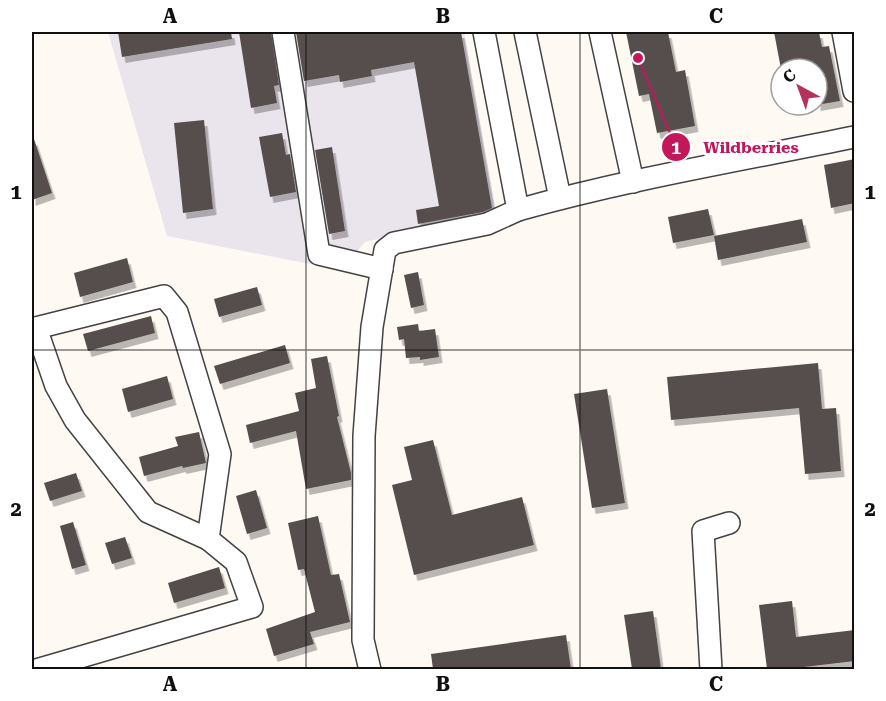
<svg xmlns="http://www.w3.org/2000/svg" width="886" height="701" font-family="'Roboto Serif',serif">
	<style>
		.industrial { fill: #eae5ed }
		.building { fill: #574e4d; filter: url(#shadow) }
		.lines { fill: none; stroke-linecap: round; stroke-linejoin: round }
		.minor-casing { stroke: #434343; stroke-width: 24 }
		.minor { stroke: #fff; stroke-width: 21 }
		.grid { fill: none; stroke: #101010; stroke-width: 1.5; stroke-opacity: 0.55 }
		.leader { fill: none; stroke: #c2185b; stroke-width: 2 }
		.callout-dot { fill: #c2185b; stroke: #fff; stroke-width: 2 }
		.mark-label { font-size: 18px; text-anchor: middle; font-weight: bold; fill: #fff }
		.callout-label { font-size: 16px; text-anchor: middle; font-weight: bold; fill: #c2185b; stroke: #fff; stroke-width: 6; stroke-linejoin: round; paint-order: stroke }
		.neatline { fill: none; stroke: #101010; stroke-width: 2 }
		.grid-label { font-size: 20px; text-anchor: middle; font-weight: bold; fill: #101010 }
	</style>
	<defs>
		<filter id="shadow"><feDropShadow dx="3.5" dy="6" stdDeviation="0" flood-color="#0004"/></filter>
	</defs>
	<rect width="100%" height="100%" fill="#fef9f3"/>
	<!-- industrial -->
	<path class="industrial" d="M108,32H464L496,211L365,242L341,270L167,236Z"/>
	<!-- building -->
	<g class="building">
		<path d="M118,32H231L232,39L122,57Z"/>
		<path d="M239,32H271L279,85L274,86L277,103L251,108Z"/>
		<path d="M296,32H461L492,208L483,212L418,224L416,210L439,206L414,62L371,70L372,76L340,82L339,75L304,81Z"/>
		<path d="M626,32H668L676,72L685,70L695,126L657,133L649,94L639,96Z"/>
		<path d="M774,32H819L822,47L829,46L840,101L817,105V69H781Z"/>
		<path d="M204,120L213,209L183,213L174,123Z"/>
		<path d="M282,133L286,155L290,154L296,192L270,197L259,137Z"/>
		<path d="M34,139L52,193L32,200V140Z"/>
		<path d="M332,147L345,231L329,234L315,150Z"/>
		<path d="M855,159V203L831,208L824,165Z"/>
		<path d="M708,209L714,235L673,243L668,217Z"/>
		<path d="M802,219L807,242L718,260L714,236Z"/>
		<path d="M127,258L133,282L80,297L74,273Z"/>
		<path d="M418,272L424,305L411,308L404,275Z"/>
		<path d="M257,287L262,305L219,317L214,299Z"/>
		<path d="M151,316L155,333L88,351L83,334Z"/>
		<path d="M418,324L419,331L435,329L439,357L420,360V357L406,358L404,339L399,340L397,327Z"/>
		<path d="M285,345L290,363L220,384L214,366Z"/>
		<path d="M327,356L339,416L337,417L351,473V480L306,489L296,431L250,443L246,425L299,411L295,393L316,388L311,359Z"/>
		<path d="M818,363L822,409L836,408L841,471L805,474L799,408L671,420L667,377Z"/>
		<path d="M167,376L173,399L128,412L122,389Z"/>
		<path d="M607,389L625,503L592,508L574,394Z"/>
		<path d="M199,432L206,463L183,468L182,466L144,476L139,457L178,446L175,437Z"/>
		<path d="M433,440L452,515L522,497L534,545L414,575L392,485L412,480L404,447Z"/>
		<path d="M76,473L82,491L50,501L44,483Z"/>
		<path d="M256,490L267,528L247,534L236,496Z"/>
		<path d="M318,516L331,575L339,574L350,622L310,632L314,644L274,656L266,629L315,612L304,569L298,570L288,523Z"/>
		<path d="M73,522L86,565L72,569L60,526Z"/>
		<path d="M125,537L132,558L112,564L105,543Z"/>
		<path d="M219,567L225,588L174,603L168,583Z"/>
		<path d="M792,601L796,637L855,630V661L787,669H767L759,605Z"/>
		<path d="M653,611L661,669H632L624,615Z"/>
		<path d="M566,635L571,669H433L431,654Z"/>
	</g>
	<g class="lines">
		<!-- minor casing -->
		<g class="minor-casing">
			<g id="minor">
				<path d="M283,32L319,254L382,269"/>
				<path d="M525,32L560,198"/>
				<path d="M600,32L633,182"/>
				<path d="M843,32L854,91"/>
				<path d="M518,210C628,179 742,160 854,137"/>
				<path d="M36,328L56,386L75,420L148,512L208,539"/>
				<path d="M32,329L164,296L177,312L220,454L208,539L236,562L252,607L36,670"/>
				<path d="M370,670L363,640L364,436L372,327L385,250L394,243L487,224L518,210L484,32"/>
				<path d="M711,670L703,531L729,523"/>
			</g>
		</g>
		<!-- minor -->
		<use href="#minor" class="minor"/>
	</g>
	<!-- grid -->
	<path class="grid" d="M306,32V670M580,32V670M32,350H854"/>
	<!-- callouts -->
	<path class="leader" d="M638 58L676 147"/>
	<g class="callout-dot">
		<circle cx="638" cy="58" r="6"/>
		<circle cx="676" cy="147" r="15"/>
	</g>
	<g class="mark-label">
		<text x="676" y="154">1</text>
	</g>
	<g class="callout-label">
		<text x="751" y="153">Wildberries</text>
	</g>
	<!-- border -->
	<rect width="886" height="701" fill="none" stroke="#ffffff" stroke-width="66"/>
	<!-- north arrow -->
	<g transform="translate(799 87) rotate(319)"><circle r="28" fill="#ffffff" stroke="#9f9f9f" stroke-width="1.5"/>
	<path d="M0-4.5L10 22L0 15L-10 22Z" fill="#b5325b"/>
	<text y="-9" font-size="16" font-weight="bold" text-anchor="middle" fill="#101010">С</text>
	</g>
	<rect x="33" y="33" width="820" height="635" class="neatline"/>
	<g class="grid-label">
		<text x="170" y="23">A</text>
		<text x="443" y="23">B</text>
		<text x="716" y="23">C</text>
		<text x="16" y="199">1</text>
		<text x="870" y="199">1</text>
		<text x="16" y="516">2</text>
		<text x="870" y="516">2</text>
		<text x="170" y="691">A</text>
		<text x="443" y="691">B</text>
		<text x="716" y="691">C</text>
	</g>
</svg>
